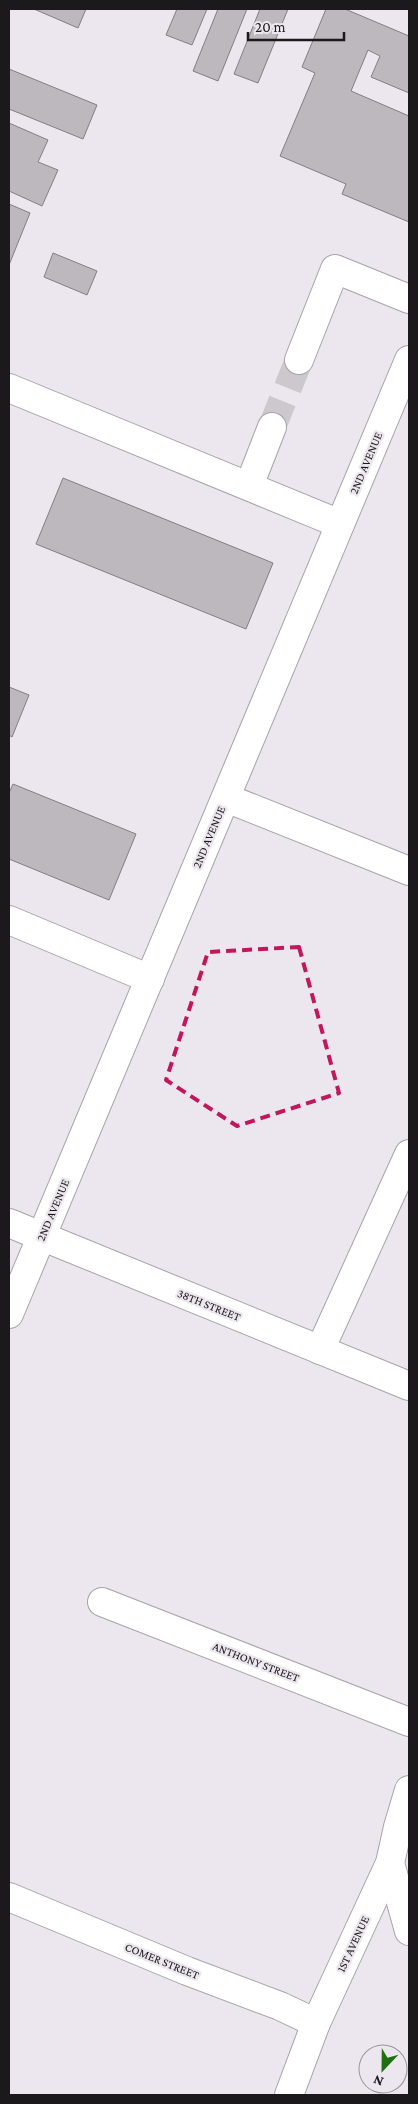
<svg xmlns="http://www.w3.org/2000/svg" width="418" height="2104" font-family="'Crimson Pro',serif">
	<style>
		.building { fill: #bdb8be; stroke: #837e84 }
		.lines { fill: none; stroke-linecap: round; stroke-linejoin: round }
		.minor-tunnel { stroke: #cdc8ce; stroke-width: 28; stroke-dasharray: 28 14; stroke-linecap: butt }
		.minor-casing { stroke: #a8a3aa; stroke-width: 30 }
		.major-casing { stroke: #a8a3aa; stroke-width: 30 }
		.minor { stroke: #fff; stroke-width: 28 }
		.major { stroke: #fff; stroke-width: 28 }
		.marked { fill: none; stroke: #c2185b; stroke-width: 4; stroke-dasharray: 10 6; stroke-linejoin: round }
		.labels { text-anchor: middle; stroke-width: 4.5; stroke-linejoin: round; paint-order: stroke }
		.street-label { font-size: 12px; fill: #1b191b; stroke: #ece7ee }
	</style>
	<rect width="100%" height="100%" fill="#ece7ee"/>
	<!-- building -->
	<g class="building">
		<path d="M34,9H86L78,28Z"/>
		<path d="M177,9H207L192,45L166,35Z"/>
		<path d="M218,9H247L218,81L193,71Z"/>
		<path d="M260,9H288L258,83L234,74Z"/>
		<path d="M326,9H345L409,36V93L371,77L380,56L368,50L351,91L409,116V222L342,194L346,184L280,156L315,73L302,67Z"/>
		<path d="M9,69L97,105L83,139L9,109Z"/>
		<path d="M9,123L48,140L38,162L58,170L42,206L9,191Z"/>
		<path d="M9,204L30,213L9,265Z"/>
		<path d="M53,253L97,271L87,295L44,277Z"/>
		<path d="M63,478L273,563L246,629L36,544Z"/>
		<path d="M9,687L29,695L12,737L9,735Z"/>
		<path d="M13,784L136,834L109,900L9,859V793Z"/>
	</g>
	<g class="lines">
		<!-- minor-tunnel -->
		<path class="minor-tunnel" d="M272,427L299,360"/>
		<!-- minor casing -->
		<g class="minor-casing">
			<g id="minor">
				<path d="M299,360L335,269L409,299"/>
				<path d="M9,388L340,524"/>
				<path d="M249,486L272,427"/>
				<path d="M226,798L409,871"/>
				<path d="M9,920L150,979"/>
				<path d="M9,1223L409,1386"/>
				<path d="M320,1350L409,1154"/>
				<path d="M102,1602L409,1722"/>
				<path d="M390,1863L409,1931"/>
				<path d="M9,1897L187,1971L280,2006L316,2023"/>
				<path d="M289,2095L316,2023L390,1863L398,1827L409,1790"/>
			</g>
		</g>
		<!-- major casing -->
		<g class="major-casing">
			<path id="major" d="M9,1314L409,360"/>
		</g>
		<!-- minor -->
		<use href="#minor" class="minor"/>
		<!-- major -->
		<use href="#major" class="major"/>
	</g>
	<!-- marked area -->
	<path class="marked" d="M299,947L339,1093L237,1126L166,1080L208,952Z"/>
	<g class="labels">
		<!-- street labels -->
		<g class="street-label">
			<text transform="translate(366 463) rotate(-67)" y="4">2ND AVENUE</text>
			<text transform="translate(209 837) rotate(-67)" y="4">2ND AVENUE</text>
			<text transform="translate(53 1210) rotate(-67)" y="4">2ND AVENUE</text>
			<text transform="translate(209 1305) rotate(22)" y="4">38TH STREET</text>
			<text transform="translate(256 1662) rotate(21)" y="4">ANTHONY STREET</text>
			<text transform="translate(353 1944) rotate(-65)" y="4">1ST AVENUE</text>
			<text transform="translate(162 1961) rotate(22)" y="4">COMER STREET</text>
		</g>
	</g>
	<!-- border -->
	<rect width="418" height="2104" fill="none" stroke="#1b191b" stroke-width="20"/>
	<!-- north arrow -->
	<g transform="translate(383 2069) rotate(202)"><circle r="24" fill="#ece7ee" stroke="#98959a"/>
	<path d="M0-4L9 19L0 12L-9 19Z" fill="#226f12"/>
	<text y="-8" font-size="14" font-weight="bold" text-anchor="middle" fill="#1b191b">N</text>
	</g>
	<!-- scale -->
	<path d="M248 32v8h96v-8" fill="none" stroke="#1b191b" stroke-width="2.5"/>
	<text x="255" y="32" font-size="15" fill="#1b191b" stroke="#ece7ee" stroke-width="4" paint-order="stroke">20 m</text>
</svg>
